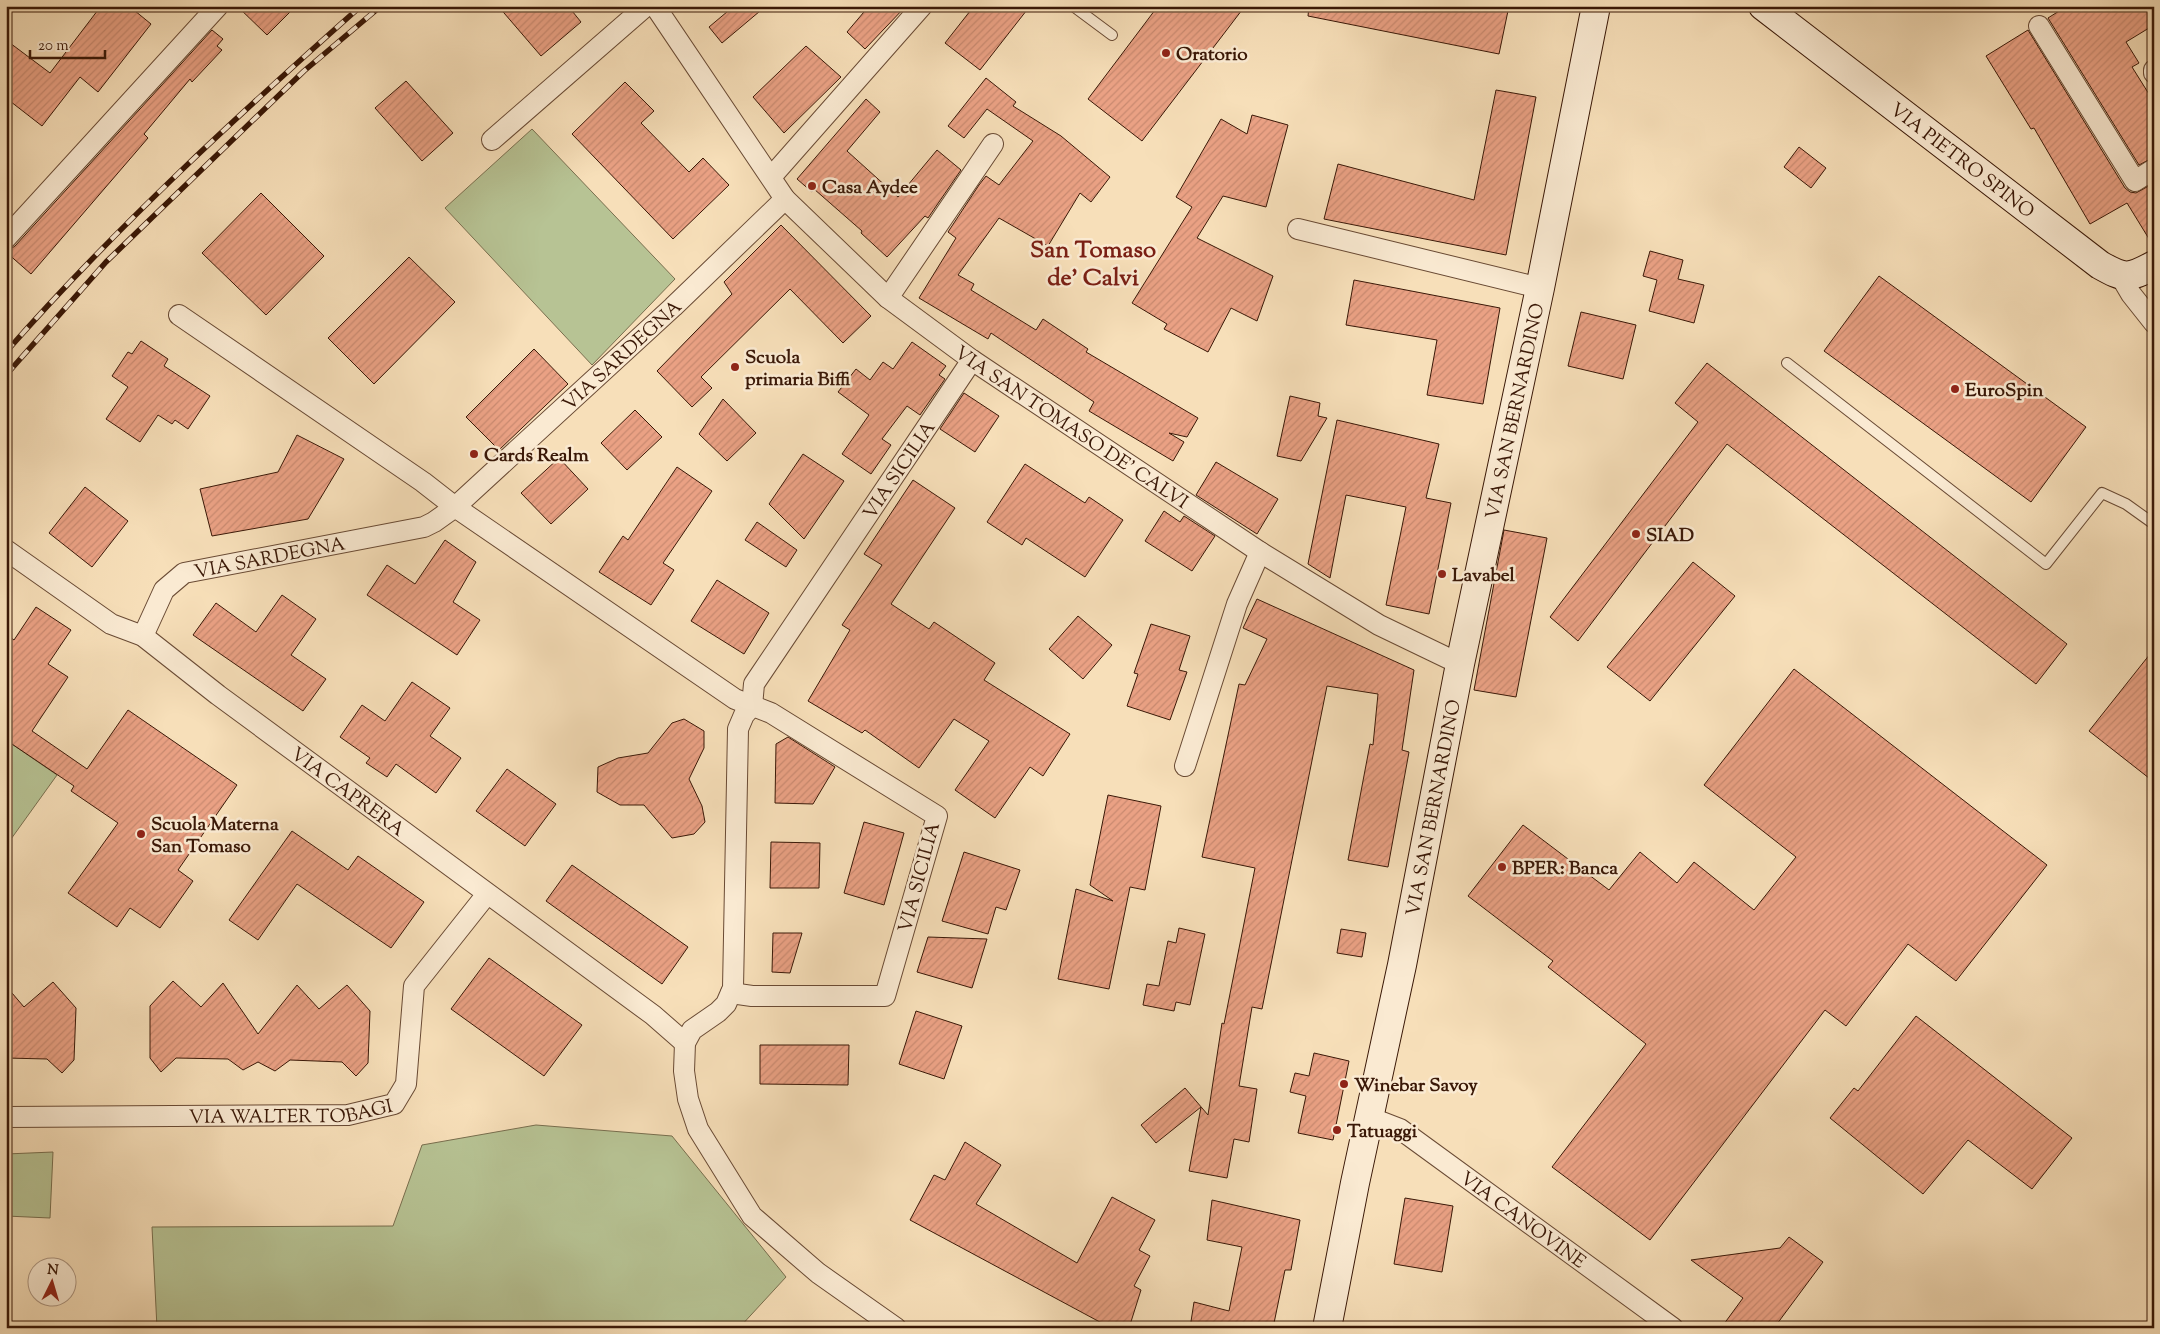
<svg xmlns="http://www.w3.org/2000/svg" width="2160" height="1334" font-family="'Sorts Mill Goudy',serif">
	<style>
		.green { fill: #b7c394; stroke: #786e4e }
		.building { fill: url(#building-hatch); stroke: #3a1807 }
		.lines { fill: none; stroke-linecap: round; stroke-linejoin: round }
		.lane-casing { stroke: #694a34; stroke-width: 12 }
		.street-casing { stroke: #694a34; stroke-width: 22 }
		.secondary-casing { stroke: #3a1807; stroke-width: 30 }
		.lane { stroke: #faead2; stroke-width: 10 }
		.street { stroke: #faead2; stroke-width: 20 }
		.secondary { stroke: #faead2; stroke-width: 28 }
		.rail-casing { stroke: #3a1807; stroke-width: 5.5 }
		.rail { stroke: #faead2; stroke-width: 4; stroke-dasharray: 11; stroke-linecap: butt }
		.poi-dot { fill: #8f2418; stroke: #faead2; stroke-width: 2 }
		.labels { text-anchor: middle; stroke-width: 5; stroke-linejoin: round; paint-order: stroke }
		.poi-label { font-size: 19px; font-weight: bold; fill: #3a1807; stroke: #faead2; text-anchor: start }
		.street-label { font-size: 19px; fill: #3a1807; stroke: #faead2 }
		.district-label { font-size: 24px; font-weight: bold; fill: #7a1f14; stroke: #faead2 }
	</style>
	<defs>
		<pattern id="building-hatch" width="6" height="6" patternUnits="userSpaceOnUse" patternTransform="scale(1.25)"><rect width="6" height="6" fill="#eaa184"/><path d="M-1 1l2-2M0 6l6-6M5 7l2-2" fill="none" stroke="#c98a70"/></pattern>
	</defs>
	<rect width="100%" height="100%" fill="#f7dfb9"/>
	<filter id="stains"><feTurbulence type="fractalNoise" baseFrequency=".004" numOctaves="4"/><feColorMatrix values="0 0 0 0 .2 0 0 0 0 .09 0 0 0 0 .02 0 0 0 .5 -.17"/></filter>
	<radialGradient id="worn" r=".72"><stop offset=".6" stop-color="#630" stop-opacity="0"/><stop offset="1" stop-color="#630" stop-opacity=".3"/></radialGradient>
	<!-- green -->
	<g class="green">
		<path d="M532,129L675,279L592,365L445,208Z"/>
		<path d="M6,740L57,775L6,846Z"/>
		<path d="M536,1125L672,1136L786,1277L739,1328H157L152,1227L393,1226L422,1145Z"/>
		<path d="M53,1152L50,1218L6,1216V1154Z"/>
	</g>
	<!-- building -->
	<g class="building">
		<path d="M101,6H129L151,24L98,92L80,77L42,126L6,98V40L50,73Z"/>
		<path d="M237,6H296L267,35Z"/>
		<path d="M498,6H568L581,22L541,56Z"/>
		<path d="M734,6H766L722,43L709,27Z"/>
		<path d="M869,6H906L865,49L847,32Z"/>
		<path d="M974,6H1030L980,70L945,43Z"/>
		<path d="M1158,6H1245L1142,141L1088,99Z"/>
		<path d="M1309,6H1509L1499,54L1308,16Z"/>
		<path d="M2067,6H2154V25L2126,42L2139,63L2132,67L2154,102V157L2139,165L2048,18Z"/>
		<path d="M212,30L223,39L217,46L222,50L192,82L190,79L144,134L148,138L31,274L6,252L15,246Z"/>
		<path d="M2028,30L2125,188L2130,192L2136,193L2154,183V247L2127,203L2090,224L2034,128L2031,129L1986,56Z"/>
		<path d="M806,46L841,77L784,133L753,97Z"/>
		<path d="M986,78L1016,102L1013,106L1061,136L1110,177L1091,202L1080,193L1048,246L999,218L958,275L974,284L971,290L1036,330L1043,319L1088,349L1086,352L1198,418L1187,437L1169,433L1184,442L1173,461L1089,411L1094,402L991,333L988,339L919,298L956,238L948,232L979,185L986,176L999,185L1033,141L987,109L964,138L948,126Z"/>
		<path d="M406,81L453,133L422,161L375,108Z"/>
		<path d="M625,82L654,111L641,123L689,172L703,158L729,185L673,239L572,134Z"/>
		<path d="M1496,90L1536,97L1506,255L1324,219L1338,164L1474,200Z"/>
		<path d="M866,99L880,112L847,151L898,197L937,150L961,170L928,218L925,216L887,257L861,233L862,231L814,189L812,192L797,179Z"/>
		<path d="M1252,115L1288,125L1266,207L1223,196L1197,238L1273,276L1257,321L1231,308L1208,352L1164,329L1167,324L1132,303L1192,207L1176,197L1221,119L1247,134Z"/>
		<path d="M1799,147L1826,168L1811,188L1784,167Z"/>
		<path d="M261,193L324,256L266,315L202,253Z"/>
		<path d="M781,225L871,316L843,343L790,289L701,377L712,388L692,407L657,371L732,294L724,282Z"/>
		<path d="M1650,251L1683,260L1678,279L1704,285L1694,323L1649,311L1657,280L1643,276Z"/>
		<path d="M409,257L455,302L374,384L328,338Z"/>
		<path d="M1879,276L2086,427L2031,502L1824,351Z"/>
		<path d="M1354,280L1500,308L1483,404L1427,395L1437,340L1346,325Z"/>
		<path d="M1581,312L1636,325L1623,379L1568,366Z"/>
		<path d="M141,341L168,359L164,366L210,396L188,429L175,420L172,424L158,415L140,442L106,419L128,387L112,376L128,352L132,354Z"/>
		<path d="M912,342L946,366L939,375L945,379L920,415L907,406L882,439L891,445L871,474L842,454L869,415L838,392L856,369L870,380L883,362L893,369Z"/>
		<path d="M534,349L568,384L499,450L466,417Z"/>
		<path d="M1707,363L2067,644L2036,684L1727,444L1578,641L1550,617L1698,422L1675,403Z"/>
		<path d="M964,393L999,416L975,452L940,429Z"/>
		<path d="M1290,396L1320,403L1318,416L1327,418L1301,461L1277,456Z"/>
		<path d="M723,399L756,433L727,461L699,434Z"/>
		<path d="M635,410L662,437L627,470L601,443Z"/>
		<path d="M1337,420L1439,444L1426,498L1451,503L1429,614L1386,605L1406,507L1346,495L1330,578L1308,564Z"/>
		<path d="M297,435L344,459L308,519L212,536L200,489L278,472Z"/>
		<path d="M803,454L844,481L804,539L769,504Z"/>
		<path d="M559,458L588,489L551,524L521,493Z"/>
		<path d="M1216,462L1278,499L1257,534L1196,495Z"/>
		<path d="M1025,464L1085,503L1089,497L1123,520L1085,577L1026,538L1022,545L987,522Z"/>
		<path d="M677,467L712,491L663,563L674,570L651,605L599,572L623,536L628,540Z"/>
		<path d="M913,480L955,508L891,604L929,629L934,622L995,663L984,680L1070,734L1043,776L1030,767L995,818L955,790L989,741L954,719L919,768L865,730L862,733L808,701L850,630L842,625L882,565L864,554Z"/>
		<path d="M85,487L128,521L92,567L49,533Z"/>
		<path d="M1164,511L1180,522L1184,516L1215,536L1192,571L1145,541Z"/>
		<path d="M757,522L797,550L786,567L745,540Z"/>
		<path d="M1504,530L1547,538L1516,697L1474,690Z"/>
		<path d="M445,540L476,562L453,602L480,620L457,655L367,595L387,565L415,584Z"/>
		<path d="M1693,562L1735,596L1650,701L1607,667Z"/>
		<path d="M717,580L769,613L744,654L691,621Z"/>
		<path d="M282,595L316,619L291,655L326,679L303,711L193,635L216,603L256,632Z"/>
		<path d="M1257,599L1414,670L1402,750L1409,752L1388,867L1348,860L1370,744L1373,745L1378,694L1327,686L1262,1009L1252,1007L1239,1086L1257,1089L1249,1142L1234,1139L1227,1178L1189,1171L1201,1107L1156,1143L1141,1125L1185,1088L1208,1115L1222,1023L1224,1024L1255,868L1202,857L1239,684L1245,685L1267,639L1243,628Z"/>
		<path d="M36,607L71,630L48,664L68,677L32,731L87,769L128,710L237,785L178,870L193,881L160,928L130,908L117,927L68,893L118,823L71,791L74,786L6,740V634L14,640Z"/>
		<path d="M1078,616L1112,645L1083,679L1049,649Z"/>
		<path d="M1151,624L1190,636L1179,670L1187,672L1170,720L1127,706L1138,674L1134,673Z"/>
		<path d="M2154,649V782L2089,731Z"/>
		<path d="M1794,669L2047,865L1956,981L1908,944L1846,1026L1825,1010L1650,1240L1552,1167L1646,1044L1548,967L1553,961L1468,896L1523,825L1609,890L1640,852L1677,883L1694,862L1754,910L1796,857L1704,785Z"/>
		<path d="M412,682L450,708L430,736L461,758L436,793L396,764L387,777L366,763L370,758L340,737L362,705L385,721Z"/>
		<path d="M684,719L704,731V748L689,779L702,806L705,822L694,834L672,838L644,805H620L597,792L598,767L618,758L648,753L672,723Z"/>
		<path d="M788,737L835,767L813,804L775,803L776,744Z"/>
		<path d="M507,769L556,804L525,846L476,811Z"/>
		<path d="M1108,795L1161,806L1145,890L1130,887L1109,989L1058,979L1076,889L1113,901L1090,885Z"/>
		<path d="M864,822L904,833L884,905L844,893Z"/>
		<path d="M292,831L348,870L358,856L424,902L391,948L297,884L258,940L229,920Z"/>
		<path d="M771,842L820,843L819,888H770Z"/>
		<path d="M964,852L1020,870L1006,910L996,907L988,934L942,921Z"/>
		<path d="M572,865L688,947L662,984L546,901Z"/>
		<path d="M1179,928L1205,934L1190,1005L1176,1002L1174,1011L1143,1005L1147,984L1159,986L1168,941L1176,943Z"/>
		<path d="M1341,929L1366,933L1362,957L1337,953Z"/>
		<path d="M773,933H802L790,973L772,972Z"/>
		<path d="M928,937L987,939L972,988L917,972Z"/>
		<path d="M489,958L582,1025L544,1076L451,1009Z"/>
		<path d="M173,981L201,1007L223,983L258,1034L297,985L319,1009L347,985L370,1011L368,1063L356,1076L342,1062L290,1060L275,1071L258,1062L243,1070L228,1059L176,1058L161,1072L150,1058V1006Z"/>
		<path d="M53,982L76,1008L74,1060L62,1073L47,1059L6,1058V986L24,1007Z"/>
		<path d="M916,1011L962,1026L944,1079L899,1064Z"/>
		<path d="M1916,1016L2072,1138L2032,1189L1968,1140L1923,1194L1830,1118L1854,1088L1858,1091Z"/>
		<path d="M760,1045H849L848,1085L760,1084Z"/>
		<path d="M1314,1053L1349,1061L1333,1140L1298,1133L1306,1096L1290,1092L1295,1073L1309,1076Z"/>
		<path d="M965,1142L1001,1165L976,1204L1077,1263L1112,1197L1155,1220L1139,1250L1150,1256L1134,1286L1141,1290L1129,1328H1111L910,1220L934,1175L945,1180Z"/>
		<path d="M1405,1198L1453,1206L1442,1272L1394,1264Z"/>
		<path d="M1212,1200L1300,1220L1291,1270H1285L1273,1328H1190L1194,1302L1229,1311L1242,1247L1207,1240Z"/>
		<path d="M1789,1237L1823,1262L1774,1328H1721L1743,1298L1691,1260L1780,1248Z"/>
	</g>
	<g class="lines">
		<!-- lane casing -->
		<g class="lane-casing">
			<g id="lane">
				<path d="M1073,6L1112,35"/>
				<path d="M1787,363L2046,564L2102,493L2126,504L2154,524"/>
			</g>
		</g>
		<!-- street casing -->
		<g class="street-casing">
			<g id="street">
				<path id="s1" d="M655,6L785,199L888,298L972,360L1260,552L1379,625L1460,664"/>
				<path d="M2039,26L2135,181L2154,169"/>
				<path d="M2154,70V73"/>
				<path d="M492,140L646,6"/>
				<path d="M772,176L922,6"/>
				<path d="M1298,229L1540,288"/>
				<path d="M6,238L218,6"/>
				<path d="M2121,277L2131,294L2154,323"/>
				<path d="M888,298L993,144"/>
				<path id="s2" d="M179,315L423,482L455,507L673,307L785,199"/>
				<path id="s3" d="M6,550L111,624L143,636L218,695L653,1015L685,1043"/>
				<path id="s4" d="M143,636L164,590L184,573L424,527L434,522L455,507L735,699L771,713L937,816L885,996H752L731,993"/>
				<path d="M1185,766L1237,604L1260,552"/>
				<path id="s5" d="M6,1117L348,1115L394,1104L406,1084L414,986L487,894"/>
				<path id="s6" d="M1369,1117L1400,1129L1673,1328"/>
				<path id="s7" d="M896,1328L818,1273L752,1216L698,1129L688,1099L684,1071L685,1043L692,1030L718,1012L726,1004L733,988L738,729L744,715L752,706L754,684L972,360"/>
			</g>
		</g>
		<!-- secondary casing -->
		<g class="secondary-casing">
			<g id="secondary">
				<path id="s8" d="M1763,6L2100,265C2125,279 2128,279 2154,265"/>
				<path id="s9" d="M1327,1328L1355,1183L1402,965L1460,664L1540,288L1596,6"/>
			</g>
		</g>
		<!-- lane -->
		<use href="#lane" class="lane"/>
		<!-- street -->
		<use href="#street" class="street"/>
		<!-- secondary -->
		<use href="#secondary" class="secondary"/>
		<!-- rail casing -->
		<g class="rail-casing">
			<g id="rail">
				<path d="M6,352C115,228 238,115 361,6"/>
				<path d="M6,375L106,262L304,71L381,6"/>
			</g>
		</g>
		<!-- rail -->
		<use href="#rail" class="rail"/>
	</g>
	<!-- markers -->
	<g class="poi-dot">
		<circle cx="1166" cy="53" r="5"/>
		<circle cx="812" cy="186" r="5"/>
		<circle cx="735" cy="367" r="5"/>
		<circle cx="1955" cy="389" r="5"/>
		<circle cx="474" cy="454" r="5"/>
		<circle cx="1636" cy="534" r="5"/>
		<circle cx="1442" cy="574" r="5"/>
		<circle cx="141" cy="834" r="5"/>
		<circle cx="1502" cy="867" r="5"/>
		<circle cx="1344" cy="1084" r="5"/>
		<circle cx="1337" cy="1130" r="5"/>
	</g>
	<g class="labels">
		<!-- poi labels -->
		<g class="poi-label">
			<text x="1176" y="60">Oratorio</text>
			<text x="822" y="193">Casa Aydee</text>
			<text x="745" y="363">Scuola<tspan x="745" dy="22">primaria Biffi</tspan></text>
			<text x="1965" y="396">EuroSpin</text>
			<text x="484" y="461">Cards Realm</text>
			<text x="1646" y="541">SIAD</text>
			<text x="1452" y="581">Lavabel</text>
			<text x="151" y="830">Scuola Materna<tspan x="151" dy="22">San Tomaso</tspan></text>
			<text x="1512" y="874">BPER: Banca</text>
			<text x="1354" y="1091">Winebar Savoy</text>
			<text x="1347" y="1137">Tatuaggi</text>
		</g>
		<!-- street labels -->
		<g class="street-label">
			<text dy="7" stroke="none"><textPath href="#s8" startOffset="252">VIA PIETRO SPINO</textPath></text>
			<text dy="7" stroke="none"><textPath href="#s2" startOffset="562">VIA SARDEGNA</textPath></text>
			<text dy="7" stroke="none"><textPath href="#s9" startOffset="936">VIA SAN BERNARDINO</textPath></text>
			<text dy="7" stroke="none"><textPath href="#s1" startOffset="600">VIA SAN TOMASO DE' CALVI</textPath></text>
			<text dy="7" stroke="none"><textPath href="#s7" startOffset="1015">VIA SICILIA</textPath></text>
			<text dy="7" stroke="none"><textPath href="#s4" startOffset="164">VIA SARDEGNA</textPath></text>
			<text dy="7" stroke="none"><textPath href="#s3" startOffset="420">VIA CAPRERA</textPath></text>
			<text dy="7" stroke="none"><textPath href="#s9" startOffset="531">VIA SAN BERNARDINO</textPath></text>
			<text transform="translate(918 877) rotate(-75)" y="7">VIA SICILIA</text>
			<text dy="7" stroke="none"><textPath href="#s5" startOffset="285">VIA WALTER TOBAGI</textPath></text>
			<text dy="7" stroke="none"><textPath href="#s6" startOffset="186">VIA CANOVINE</textPath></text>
		</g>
		<!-- district labels -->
		<g class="district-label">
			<text x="1093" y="257">San Tomaso<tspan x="1093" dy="28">de' Calvi</tspan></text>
		</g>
	</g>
	<!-- margin -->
	<rect width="2160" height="1334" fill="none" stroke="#f7dfb9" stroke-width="25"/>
	<rect x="8" y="8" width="2145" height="1319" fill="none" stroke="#3a1807" stroke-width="2.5"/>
	<rect x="12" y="12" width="2135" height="1309" fill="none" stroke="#3a1807"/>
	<!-- north arrow -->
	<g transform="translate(52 1282) rotate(5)"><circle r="24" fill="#faead2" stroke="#ad9681"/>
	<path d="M0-4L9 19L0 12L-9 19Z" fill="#8f2418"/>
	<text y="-8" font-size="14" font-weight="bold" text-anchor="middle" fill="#3a1807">N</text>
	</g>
	<!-- scale -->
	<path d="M30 50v8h75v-8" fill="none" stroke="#3a1807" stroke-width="2.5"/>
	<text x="38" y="50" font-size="15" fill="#3a1807" stroke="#faead2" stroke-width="4" paint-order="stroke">20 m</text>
	<rect width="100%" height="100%" filter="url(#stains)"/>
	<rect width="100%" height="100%" fill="url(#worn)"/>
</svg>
